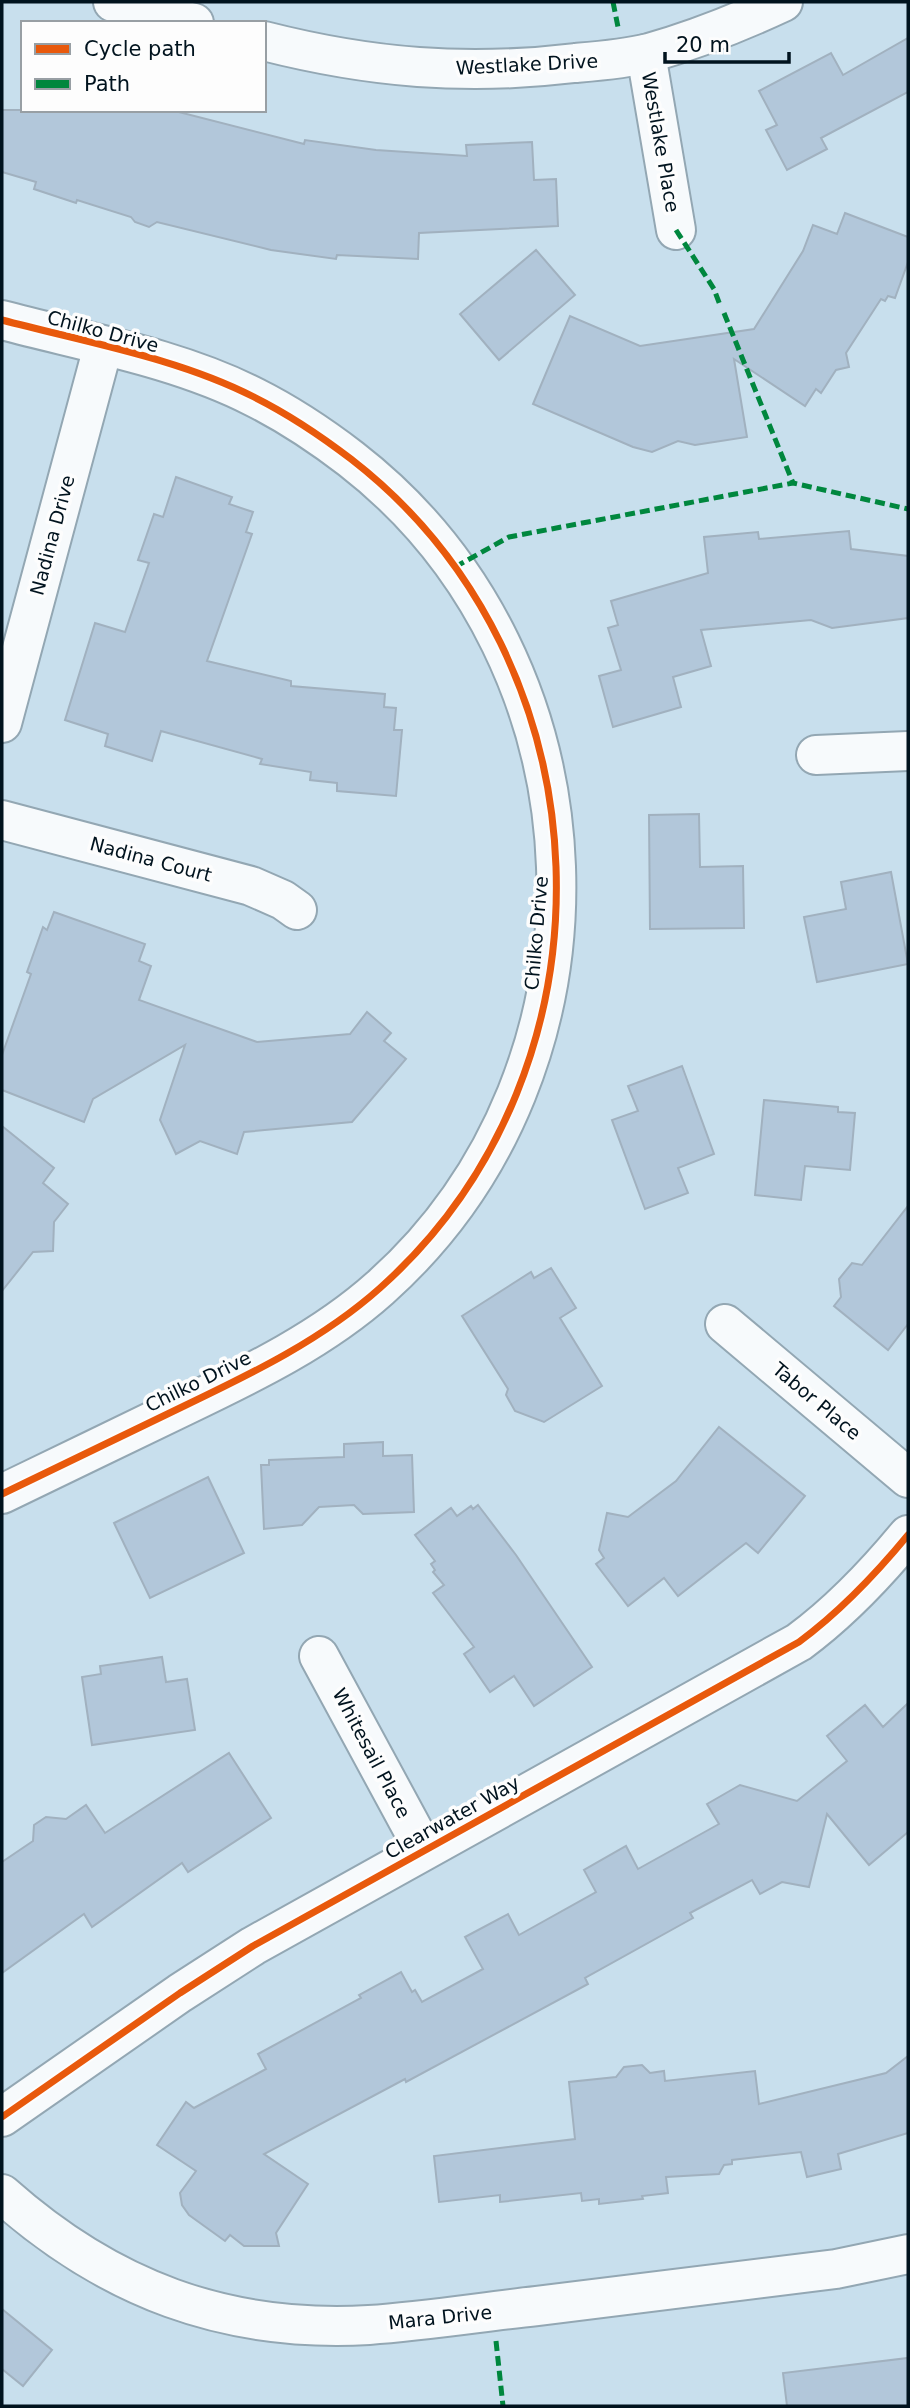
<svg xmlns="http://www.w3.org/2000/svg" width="910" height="2408" font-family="'DejaVu Sans',sans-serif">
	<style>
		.building { fill: #b2c7da; stroke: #a1b1bf; stroke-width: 2 }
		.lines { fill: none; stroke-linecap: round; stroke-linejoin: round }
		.minor-casing { stroke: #93a7b3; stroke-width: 42 }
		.tertiary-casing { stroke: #93a7b3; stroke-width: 42 }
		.minor { stroke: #f7fafc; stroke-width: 38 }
		.tertiary { stroke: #f7fafc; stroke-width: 38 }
		.quiet { stroke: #00873e; stroke-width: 5; stroke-dasharray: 10 5; stroke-linecap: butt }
		.cycleway-casing { stroke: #fdfdfd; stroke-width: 11 }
		.cycleway { stroke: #e8590c; stroke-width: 7 }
		.labels { text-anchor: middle; stroke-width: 7; stroke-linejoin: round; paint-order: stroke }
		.street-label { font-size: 19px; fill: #01131e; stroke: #fdfdfd }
	</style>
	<rect width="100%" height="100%" fill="#c8dfed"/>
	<!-- building -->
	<g class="building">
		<path d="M908,38V92L821,138L827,149L787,170L766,130L777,125L759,91L831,53L843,75Z"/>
		<path d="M2,110H171L304,144L305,140L376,150L467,156L466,145L532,142L534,180L556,179L558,226L419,233L418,259L337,255L336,259L271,250L157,222L149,227L135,222L131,217L77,200L76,203L34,189L36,182L2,172Z"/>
		<path d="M845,213L908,237V262L895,298L888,296L885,301L881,299L846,353L849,367L836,370L821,393L816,389L805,406L734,359L747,437L695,445L678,441L652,452L633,447L533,404L570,316L640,346L754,329L803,251L813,225L837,234Z"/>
		<path d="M536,250L575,295L499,360L460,314Z"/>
		<path d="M176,477L232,497L229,504L253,512L246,532L252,534L207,661L291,681V686L385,694L384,707L396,708L394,730H402L396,796L337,791V783L310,780L311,772L260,764L262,759L161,731L152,761L105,746L108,734L65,720L95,623L125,632L149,563L138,560L154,514L163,517Z"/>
		<path d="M849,531L851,549L908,556V618L832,628L811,620L701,630L711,666L673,677L681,707L613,727L599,676L621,670L608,628L618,625L611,601L708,573L704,537L758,532L759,539Z"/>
		<path d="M699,814L700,867L743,866L744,928L650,929L649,815Z"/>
		<path d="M891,872L908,964L817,982L804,917L846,909L841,882Z"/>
		<path d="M54,912L145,944L139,961L151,966L139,1000L257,1042L350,1034L367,1012L391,1033L384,1041L406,1059L352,1122L244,1132L237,1154L200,1141L176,1154L160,1120L185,1045L93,1099L84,1122L2,1090V1055L31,974L27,972L43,927L47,930Z"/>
		<path d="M682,1066L714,1154L678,1168L688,1193L645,1209L612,1120L638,1111L628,1086Z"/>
		<path d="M764,1100L838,1107V1112L855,1113L850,1170L805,1166L801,1200L755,1195Z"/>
		<path d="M2,1126L54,1168L43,1183L68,1204L54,1222L53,1251L33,1252L2,1291Z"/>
		<path d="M908,1206V1324L888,1350L834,1306L841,1297L839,1279L852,1263L862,1265Z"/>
		<path d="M551,1268L576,1308L560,1318L602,1386L544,1422L515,1411L506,1395L508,1389L462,1316L531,1272L534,1278Z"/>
		<path d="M719,1427L805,1496L758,1553L746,1543L678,1596L664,1578L628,1606L596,1564L604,1558L599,1550L607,1513L628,1517L676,1481Z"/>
		<path d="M383,1442V1456L412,1455L414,1512L363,1514L354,1505L319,1507L302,1525L264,1529L261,1465H269V1460L344,1457V1444Z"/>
		<path d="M208,1477L244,1553L150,1598L114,1523Z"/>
		<path d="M478,1505L516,1555L592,1667L534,1706L514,1676L490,1692L464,1654L474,1647L433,1593L444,1585L433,1572L435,1570L431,1564L435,1561L415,1535L451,1508L457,1516L471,1506L473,1509Z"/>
		<path d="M162,1657L166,1682L187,1679L195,1730L92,1745L82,1677L101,1674L100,1666Z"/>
		<path d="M908,1703V1832L869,1865L827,1814L809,1887L782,1882L760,1894L752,1880L690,1913L693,1918L585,1978L588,1984L406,2082L405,2079L264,2154L308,2184L276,2233L279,2246H244L230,2235L225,2241L189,2215L182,2205L180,2193L196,2171L157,2145L186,2102L194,2108L266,2069L258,2054L361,1998L359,1995L401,1972L412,1992L415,1990L422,2002L483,1969L465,1937L508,1914L519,1935L596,1892L584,1870L626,1846L638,1869L719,1824L707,1804L740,1785L797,1801L847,1761L827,1736L865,1705L883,1727Z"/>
		<path d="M229,1753L271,1818L188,1872L182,1863L92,1927L84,1914L2,1973V1862L33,1841L34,1825L46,1817L66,1819L86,1805L105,1833Z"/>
		<path d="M908,2056V2133L838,2154L841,2169L807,2177L801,2152L732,2160V2164L724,2165L719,2174L666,2177L668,2193L642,2196L643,2199L599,2204V2199L582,2201L581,2193L500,2202V2195L439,2202L434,2156L575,2139L569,2082L616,2077L624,2067L642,2065L650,2073L664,2071L665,2081L755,2071L759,2104L886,2073Z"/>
		<path d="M2,2309L52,2350L23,2386L2,2369Z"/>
		<path d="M908,2358V2406H787L783,2373Z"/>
	</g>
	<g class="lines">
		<!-- minor casing -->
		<g class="minor-casing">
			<g id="minor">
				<path d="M113,2L194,23"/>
				<path d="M264,41C370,68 466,76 575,63C599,61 625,59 649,53C695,40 740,22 783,2"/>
				<path d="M646,54L676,230"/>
				<path d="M2,723L103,347"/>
				<path d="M816,755L908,751"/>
				<path d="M2,820L251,886L283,900L297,910"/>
				<path d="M725,1324L908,1478"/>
				<path d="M319,1656L424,1850"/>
				<path d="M2,2117L180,1993L253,1946L799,1642C841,1611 875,1575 908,1535"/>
				<path d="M2,2194C109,2289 225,2333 369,2325C426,2321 482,2312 537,2306C637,2293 737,2281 836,2269L908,2254"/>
			</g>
		</g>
		<!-- tertiary casing -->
		<g class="tertiary-casing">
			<path id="tertiary" d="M2,320C85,342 178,358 254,397C288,414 321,436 351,459C612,661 627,1068 380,1288C323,1339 253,1373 184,1406C123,1435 63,1465 2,1494"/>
		</g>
		<!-- minor -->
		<use href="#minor" class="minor"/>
		<!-- tertiary -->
		<use href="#tertiary" class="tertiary"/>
		<!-- quiet -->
		<g class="quiet">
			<path d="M613,2L618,27"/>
			<path d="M676,230L714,289L720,305"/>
			<path d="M724,313L793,483"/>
			<path d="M455,567L509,537L793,483L908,509"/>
			<path d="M496,2341L503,2406"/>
		</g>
		<!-- cycleway casing -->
		<g class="cycleway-casing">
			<g id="cycleway">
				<path d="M2,320C85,342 178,358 254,397C288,414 321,436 351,459C612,661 627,1068 380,1288C323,1339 253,1373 184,1406C123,1435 63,1465 2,1494"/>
				<path d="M2,2117L180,1993L253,1946L799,1642C841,1611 875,1575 908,1535"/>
			</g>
		</g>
		<!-- cycleway -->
		<use href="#cycleway" class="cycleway"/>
	</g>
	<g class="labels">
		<!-- street labels -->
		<g class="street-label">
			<text transform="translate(527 64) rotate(-3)" y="7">Westlake Drive</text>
			<text transform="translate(661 142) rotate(80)" y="7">Westlake Place</text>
			<text transform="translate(103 331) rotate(15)" y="7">Chilko Drive</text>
			<text transform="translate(52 535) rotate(-75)" y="7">Nadina Drive</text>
			<text transform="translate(151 859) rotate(15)" y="7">Nadina Court</text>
			<text transform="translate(536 933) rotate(-85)" y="7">Chilko Drive</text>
			<text transform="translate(198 1381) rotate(-26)" y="7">Chilko Drive</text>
			<text transform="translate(817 1401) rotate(40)" y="7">Tabor Place</text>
			<text transform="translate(372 1753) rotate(62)" y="7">Whitesail Place</text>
			<text transform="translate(452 1817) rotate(-29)" y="7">Clearwater Way</text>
			<text transform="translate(440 2317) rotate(-6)" y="7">Mara Drive</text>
		</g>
	</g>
	<!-- border -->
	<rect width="910" height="2408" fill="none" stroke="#01131e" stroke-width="7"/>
	<!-- legend -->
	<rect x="21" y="21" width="245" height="91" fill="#fdfdfd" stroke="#989fa4" stroke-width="2"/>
	<rect x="35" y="44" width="35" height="10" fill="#e8590c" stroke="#989fa4" stroke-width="2"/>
	<text x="84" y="56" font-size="21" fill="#01131e">Cycle path</text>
	<rect x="35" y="79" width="35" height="10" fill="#00873e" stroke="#989fa4" stroke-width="2"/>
	<text x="84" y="91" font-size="21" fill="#01131e">Path</text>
	<!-- scale -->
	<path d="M665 52v10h124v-10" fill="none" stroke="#01131e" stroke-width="3.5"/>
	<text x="676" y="52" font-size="21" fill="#01131e" stroke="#fdfdfd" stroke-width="5" paint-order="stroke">20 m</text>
</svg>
